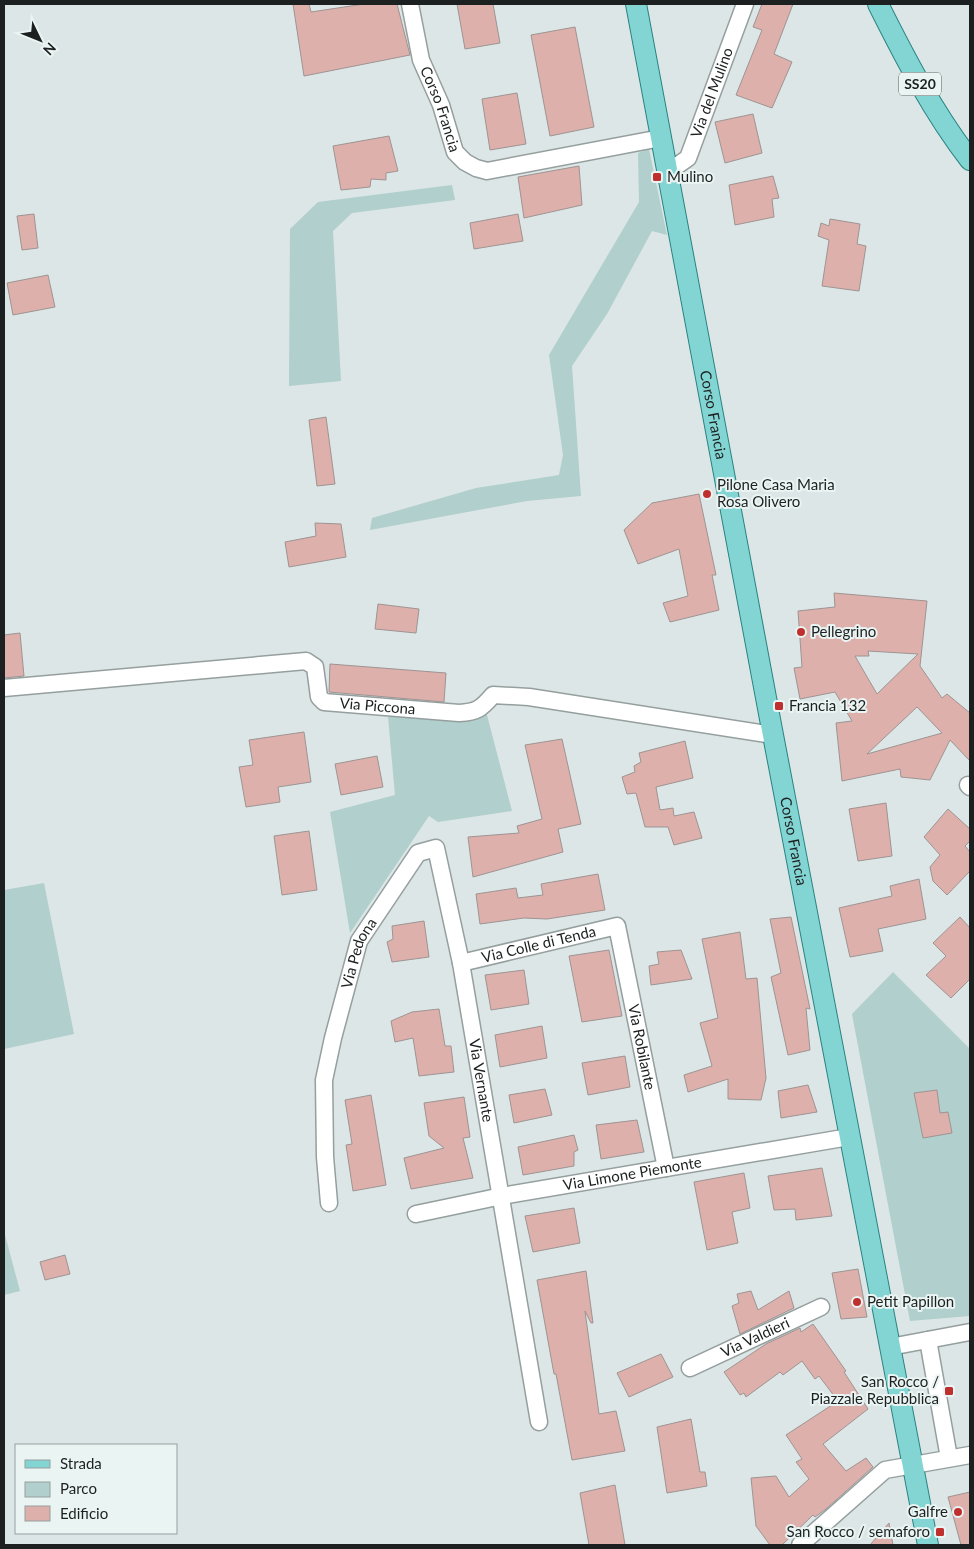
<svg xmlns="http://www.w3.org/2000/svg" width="974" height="1549" font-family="Lato,sans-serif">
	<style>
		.green { fill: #b0cfcd }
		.building { fill: #deb0ab; stroke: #9d9493; fill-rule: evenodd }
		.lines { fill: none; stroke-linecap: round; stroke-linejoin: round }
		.minor-casing { stroke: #959f9e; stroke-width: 19 }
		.major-casing { stroke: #298382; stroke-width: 22 }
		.minor { stroke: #fff; stroke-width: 16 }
		.major { stroke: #83d5d3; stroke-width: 20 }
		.poi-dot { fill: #be2f2e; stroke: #e9f4f3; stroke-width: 2 }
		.labels { text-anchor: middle; stroke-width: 4; stroke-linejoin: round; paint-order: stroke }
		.shield { fill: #e9f4f3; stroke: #5a605f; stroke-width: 1 }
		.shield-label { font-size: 14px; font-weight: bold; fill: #1d2020 }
		.street-label { font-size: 15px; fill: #1d2020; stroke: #e9f4f3 }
		.poi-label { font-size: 15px; fill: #1d2020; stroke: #e9f4f3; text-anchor: start }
	</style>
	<rect width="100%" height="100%" fill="#dce6e6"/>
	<!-- green -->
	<g class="green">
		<path d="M649,149L667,235L652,231L607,314L572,366L581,496L527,501L370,530L372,518L476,488L559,475L563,455L549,355L639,202L638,153Z"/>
		<path d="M452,185L455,200L352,213L333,231L341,381L289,386L290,229L318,202Z"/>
		<path d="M487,715L512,811L438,822L429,816L350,933L330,812L395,795L388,717Z"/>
		<path d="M44,883L74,1034L4,1049V890Z"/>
		<path d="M893,972L970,1049V1316L910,1321L852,1014Z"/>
		<path d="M4,1231L20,1291L4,1295Z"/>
	</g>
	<!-- building -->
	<g class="building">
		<path d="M293,4H309L311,12L364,4H397L410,55L304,76Z"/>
		<path d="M457,4H493L500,43L465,49Z"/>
		<path d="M762,4H793L774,54L792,62L772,108L736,95L762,30L753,27Z"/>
		<path d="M575,27L594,127L550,136L531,35Z"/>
		<path d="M517,93L526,144L490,150L482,99Z"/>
		<path d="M753,114L762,153L725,163L715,122Z"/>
		<path d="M389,136L398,171L386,173V180L371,179L370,187L341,190L333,146Z"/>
		<path d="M579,166L582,205L524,218L518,177Z"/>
		<path d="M773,176L779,198L772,199L774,217L735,225L729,185Z"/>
		<path d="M34,214L38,248L22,250L17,216Z"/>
		<path d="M518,214L523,241L474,249L470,223Z"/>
		<path d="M830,219L860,224L857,244L866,246L859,291L822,286L829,240L818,236L821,223L829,226Z"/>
		<path d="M48,275L55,307L13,315L7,283Z"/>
		<path d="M326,417L335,484L317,486L309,420Z"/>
		<path d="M699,494L716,575H712L719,610L670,622L663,603L688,596L679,549L638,564L624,530L652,503Z"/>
		<path d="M315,523L341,524L346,557L289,567L285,542L316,536Z"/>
		<path d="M834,593L927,601L920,666L942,698L947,694L970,713V761L950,740L930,780L901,777L900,769L842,781L836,723L852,721L835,692L800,699L794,668L802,667L798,611L835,607ZM868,651L918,654L877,694L855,656H869ZM917,707L942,733L867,754Z"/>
		<path d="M378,604L419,609L416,633L375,629Z"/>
		<path d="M20,633L24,676L4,678V635Z"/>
		<path d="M330,664L446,673L444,702L329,692Z"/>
		<path d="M304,732L311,782L278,787L280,802L246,807L239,767L253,765L249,740Z"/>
		<path d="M562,739L581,824L558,829L563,852L473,877L468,837L519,833L517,826L542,819L525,745Z"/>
		<path d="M685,741L693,778L656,787L660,810L673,808L674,816L694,812L702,838L674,845L668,827H645L636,793L627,794L622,777L635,772L634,766L641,762L639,753Z"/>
		<path d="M377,756L383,787L341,795L335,764Z"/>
		<path d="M886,803L892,856L858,861L849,809Z"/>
		<path d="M948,809L970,829V841L965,846L970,852V871L947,895L933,881L930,867L940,855L924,837Z"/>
		<path d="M309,831L317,890L282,895L274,836Z"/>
		<path d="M598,874L605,910L547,919L524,918L480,924L476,894L516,888L518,898L543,895L541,884Z"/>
		<path d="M919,879L926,919L878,929L883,951L850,957L839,908L892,896L890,886Z"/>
		<path d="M791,917L810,1009L806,1008L810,1050L788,1055L771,977L781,973L770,919Z"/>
		<path d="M960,917L970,928V979L951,998L926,975L946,956L933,943Z"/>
		<path d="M424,921L429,957L392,962L387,942L393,939L392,926Z"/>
		<path d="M740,932L746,979L757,978L766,1078L761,1100L728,1099V1079L688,1092L684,1075L712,1066L700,1023L718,1018L702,939Z"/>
		<path d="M609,950L622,1016L582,1022L569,956Z"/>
		<path d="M681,950L692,979L651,985L649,966L659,964L657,952Z"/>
		<path d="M524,970L529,1004L491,1010L485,975Z"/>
		<path d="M439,1009L445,1046H451L454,1072L419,1076L413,1038L395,1042L391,1021L412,1012Z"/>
		<path d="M542,1026L547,1058L500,1067L495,1035Z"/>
		<path d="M625,1056L630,1087L588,1095L582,1063Z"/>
		<path d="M808,1085L817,1112L781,1118L778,1091Z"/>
		<path d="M545,1089L552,1115L514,1123L509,1095Z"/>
		<path d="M937,1090L940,1113L948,1112L952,1133L923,1138L914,1093Z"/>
		<path d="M371,1095L386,1185L353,1191L346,1145L352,1144L345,1100Z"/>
		<path d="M464,1097L470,1137L463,1138L473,1178L411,1189L404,1158L444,1148L429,1136L424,1103Z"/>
		<path d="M637,1120L644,1152L601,1159L596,1125Z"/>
		<path d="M574,1135L578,1150L574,1152V1166L523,1175L518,1147Z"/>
		<path d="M822,1168L832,1216L796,1220L795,1209L774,1210L768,1176Z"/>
		<path d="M744,1173L750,1208L732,1212L738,1243L707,1250L694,1182Z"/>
		<path d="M574,1208L580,1243L533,1252L525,1216Z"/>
		<path d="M65,1255L70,1274L45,1280L40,1262Z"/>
		<path d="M858,1269L867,1317L841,1319L832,1273Z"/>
		<path d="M586,1271L593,1323H591L585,1311L599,1414L616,1411L625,1451L572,1460L556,1374H554L537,1280Z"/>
		<path d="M751,1291L758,1310L789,1291L794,1308L740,1334L732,1306L739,1303L737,1294Z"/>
		<path d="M813,1324L846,1371L844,1372L868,1409L823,1444L846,1471L866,1458L873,1467L826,1509L815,1517L813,1515L782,1545H770L756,1526L751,1478L776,1476L789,1497L809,1479L796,1462L802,1459L786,1435L838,1401L819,1376L815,1379L802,1361L783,1375L780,1372L746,1397L744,1393L740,1395L724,1372L766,1344L800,1328L801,1332Z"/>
		<path d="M661,1354L673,1377L629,1397L617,1373Z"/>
		<path d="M691,1419L700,1472H705L707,1486L667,1493L657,1427Z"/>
		<path d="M615,1485L625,1545H589L580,1493Z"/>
		<path d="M970,1492V1545H961L948,1497Z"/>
		<path d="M889,1523L893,1545H870Z"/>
	</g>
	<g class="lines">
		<!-- minor casing -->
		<g class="minor-casing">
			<g id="minor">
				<path id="s1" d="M410,4L421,60L441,105L455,152L465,162L476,168L487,171L661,138"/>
				<path id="s2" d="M668,172L688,158L745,4"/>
				<path id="s3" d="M4,688L306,661L315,667L319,697L324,702L459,713C477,712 481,709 493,695L529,697L773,735"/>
				<path d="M968,785L970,787"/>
				<path id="s4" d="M461,963L617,926L666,1168"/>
				<path id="s5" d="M329,1203L325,1157L324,1080L333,1038L359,941L418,853L436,848L461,963L539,1422"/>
				<path id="s6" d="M416,1214L502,1196L849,1137"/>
				<path d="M928,1340L949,1458"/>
				<path d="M890,1347L970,1332"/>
				<path id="s7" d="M690,1368L821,1307"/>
				<path d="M800,1545L885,1470L970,1455"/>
			</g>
		</g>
		<!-- major casing -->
		<g class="major-casing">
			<g id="major">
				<path id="s8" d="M636,4L773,735L928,1545"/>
				<path d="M878,4C905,58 933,112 970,160"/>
			</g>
		</g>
		<!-- minor -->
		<use href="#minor" class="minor"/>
		<!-- major -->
		<use href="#major" class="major"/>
	</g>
	<!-- markers -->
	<g class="poi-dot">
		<rect x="652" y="172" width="10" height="10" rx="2.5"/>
		<circle cx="707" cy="494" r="5"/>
		<circle cx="801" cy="632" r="5"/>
		<rect x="774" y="701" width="10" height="10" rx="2.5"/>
		<circle cx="857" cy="1302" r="5"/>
		<rect x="944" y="1386" width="10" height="10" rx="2.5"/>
		<circle cx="958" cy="1512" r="5"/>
		<rect x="935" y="1527" width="10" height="10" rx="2.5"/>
	</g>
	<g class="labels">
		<!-- shield labels -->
		<rect class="shield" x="899" y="72.5" width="42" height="23" rx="4"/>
		<g class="shield-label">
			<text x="920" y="89">SS20</text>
		</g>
		<!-- street labels -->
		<g class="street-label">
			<text dy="5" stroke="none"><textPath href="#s2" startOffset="94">Via del Mulino</textPath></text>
			<text dy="5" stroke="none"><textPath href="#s1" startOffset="110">Corso Francia</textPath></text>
			<text dy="5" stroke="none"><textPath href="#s8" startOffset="418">Corso Francia</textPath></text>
			<text dy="5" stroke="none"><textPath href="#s3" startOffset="405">Via Piccona</textPath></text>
			<text dy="5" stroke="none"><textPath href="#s8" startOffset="852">Corso Francia</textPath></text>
			<text dy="5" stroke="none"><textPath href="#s4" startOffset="80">Via Colle di Tenda</textPath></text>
			<text dy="5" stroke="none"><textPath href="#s5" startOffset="255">Via Pedona</textPath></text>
			<text dy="5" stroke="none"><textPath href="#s4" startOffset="284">Via Robilante</textPath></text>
			<text dy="5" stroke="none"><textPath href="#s5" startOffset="628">Via Vernante</textPath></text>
			<text dy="5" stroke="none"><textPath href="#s6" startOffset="220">Via Limone Piemonte</textPath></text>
			<text dy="5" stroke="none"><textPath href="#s7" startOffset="72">Via Valdieri</textPath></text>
		</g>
		<!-- poi labels -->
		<g class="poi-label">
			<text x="667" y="182">Mulino</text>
			<text x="717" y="490">Pilone Casa Maria<tspan x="717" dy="17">Rosa Olivero</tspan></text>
			<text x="811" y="637">Pellegrino</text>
			<text x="789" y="711">Francia 132</text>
			<text x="867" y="1307">Petit Papillon</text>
			<text x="939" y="1387" text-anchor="end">San Rocco /<tspan x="939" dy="17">Piazzale Repubblica</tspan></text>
			<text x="948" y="1517" text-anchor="end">Galfre</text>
			<text x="930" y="1537" text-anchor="end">San Rocco / semaforo</text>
		</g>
	</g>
	<!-- border -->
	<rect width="974" height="1549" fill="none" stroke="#1d2020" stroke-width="10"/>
	<!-- legend -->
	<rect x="15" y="1444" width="162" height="90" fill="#e9f4f3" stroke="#979f9f"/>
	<rect x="25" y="1460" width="25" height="8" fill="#83d5d3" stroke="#979f9f"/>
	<text x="60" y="1469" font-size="15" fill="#1d2020">Strada</text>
	<rect x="25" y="1482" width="25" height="15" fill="#b0cfcd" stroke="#979f9f"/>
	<text x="60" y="1494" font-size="15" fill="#1d2020">Parco</text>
	<rect x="25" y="1506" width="25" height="15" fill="#deb0ab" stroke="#979f9f"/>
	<text x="60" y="1519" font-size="15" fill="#1d2020">Edificio</text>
	<!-- north arrow -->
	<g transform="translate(40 40) rotate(133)" stroke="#e9f4f3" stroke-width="4" paint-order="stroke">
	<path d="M0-4L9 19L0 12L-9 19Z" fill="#1d2020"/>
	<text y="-8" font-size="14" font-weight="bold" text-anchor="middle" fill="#1d2020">N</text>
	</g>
</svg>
